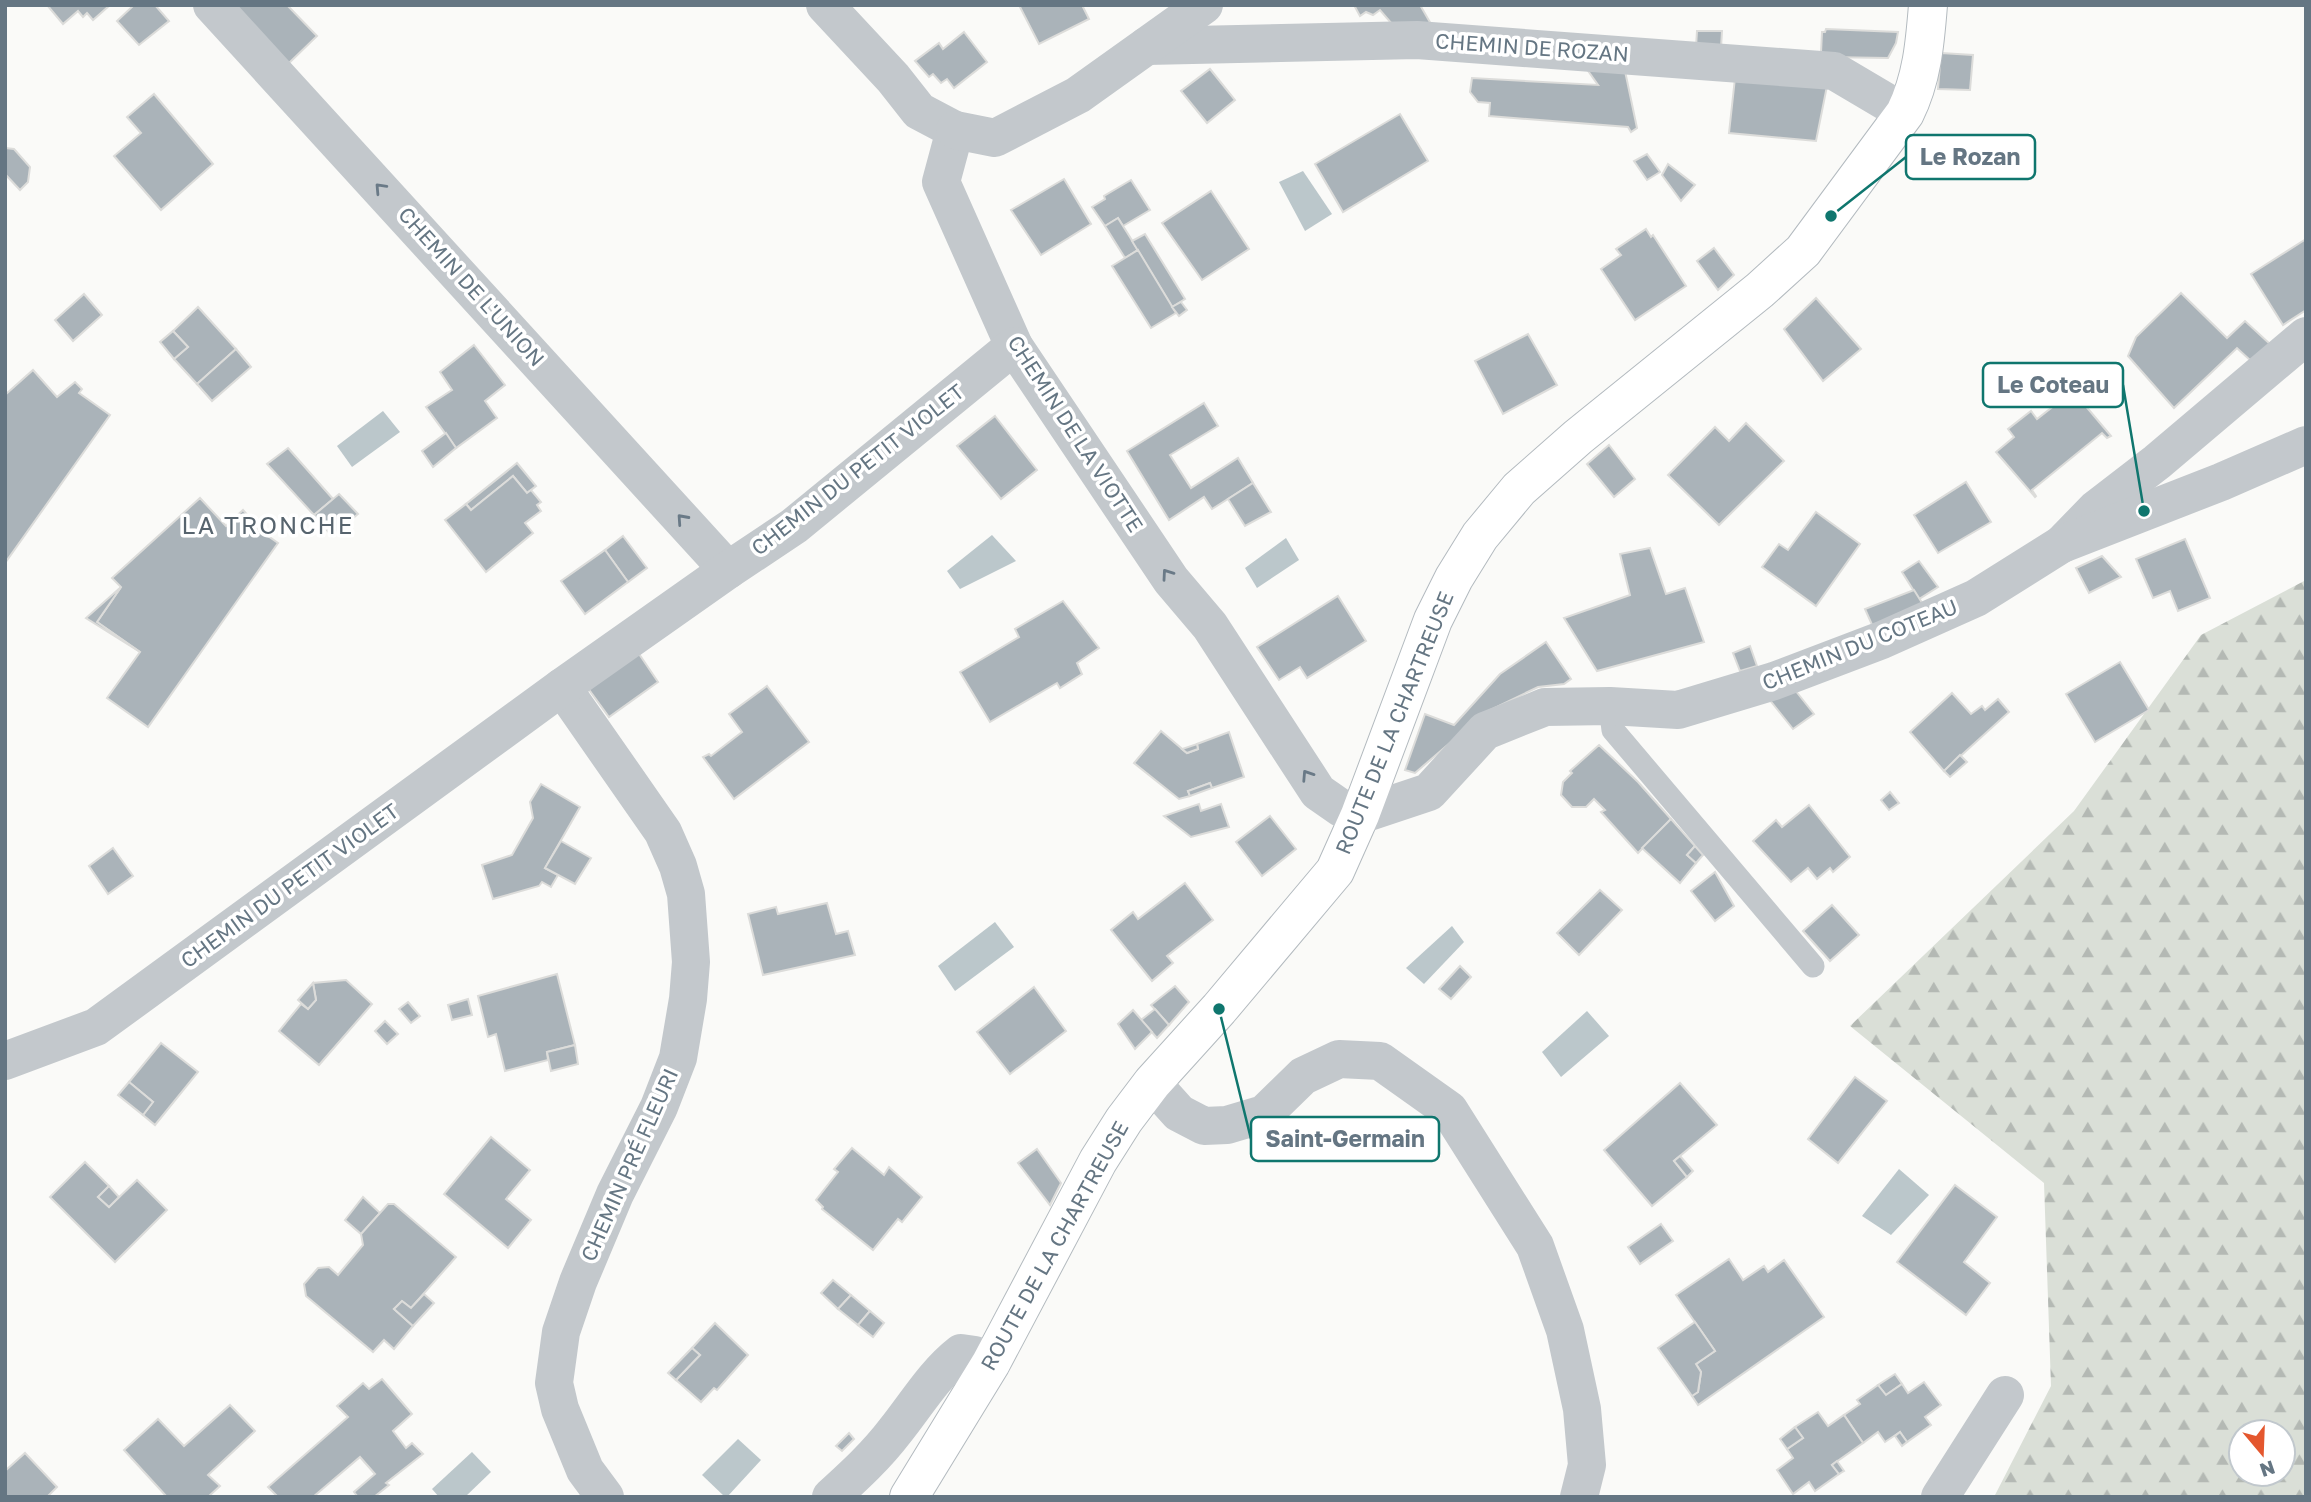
<svg xmlns="http://www.w3.org/2000/svg" width="2311" height="1502" font-family="'Golos Text',sans-serif">
	<style>
		.forest { fill: url(#forest-firs); fill-rule: evenodd }
		.water { fill: #bbc7cb }
		.building { fill: #aab3b9; stroke: #dcdcda; stroke-width: 2 }
		.lines { fill: none; stroke-linecap: round; stroke-linejoin: round }
		.secondary-casing { stroke: #b3babf; stroke-width: 40 }
		.service { stroke: #c3c8cc; stroke-width: 23 }
		.minor { stroke: #c3c8cc; stroke-width: 38 }
		.tertiary { stroke: #c3c8cc; stroke-width: 38 }
		.secondary { stroke: #fff; stroke-width: 38 }
		.oneway { stroke: #6a7a87 }
		.labels { text-anchor: middle; stroke-width: 7; stroke-linejoin: round; paint-order: stroke }
		.street-label { font-size: 21px; fill: #657683; stroke: #fff }
		.quarter-label { font-size: 24px; letter-spacing: 2px; fill: #57646e; stroke: #fff }
		.leader { fill: none; stroke: #0f766e; stroke-width: 2.5 }
		.callout-dot { fill: #0f766e; stroke: #fff; stroke-width: 2.5 }
		.callout { fill: #fff; stroke: #0f766e; stroke-width: 2.5 }
		.callout-label { font-size: 23px; text-anchor: middle; font-weight: bold; fill: #657683 }
	</style>
	<defs>
		<pattern id="forest-firs" width="22" height="20" patternUnits="userSpaceOnUse" patternTransform="scale(1.75)"><rect width="22" height="20" fill="#dadfd7"/><path d="M5 1l3.5 6h-7zM16 11l3.5 6h-7z" fill="#b4b9b4"/></pattern>
	</defs>
	<rect width="100%" height="100%" fill="#fafaf8"/>
	<!-- forest -->
	<path class="forest" d="M2306,580V1497H1994L2051,1386L2044,1183L1850,1026L2074,811L2201,635ZM2241,1432H2283V1474H2241Z"/>
	<!-- water -->
	<g class="water">
		<path d="M1303,171L1332,214L1305,231L1279,182Z"/>
		<path d="M383,411L400,432L352,467L337,446Z"/>
		<path d="M992,535L1016,561L960,589L947,571Z"/>
		<path d="M1286,538L1299,560L1257,588L1245,568Z"/>
		<path d="M995,922L1014,947L955,991L938,966Z"/>
		<path d="M1452,926L1464,942L1424,984L1406,968Z"/>
		<path d="M1587,1011L1609,1036L1561,1077L1542,1052Z"/>
		<path d="M1899,1169L1929,1195L1891,1235L1862,1216Z"/>
		<path d="M738,1439L761,1460L727,1497H725L702,1475Z"/>
		<path d="M472,1452L491,1472L465,1497H439L432,1489Z"/>
	</g>
	<!-- building -->
	<g class="building">
		<path d="M47,5H110L93,20L87,13L83,17L78,11L63,24Z"/>
		<path d="M134,5H155L169,21L139,45L117,21Z"/>
		<path d="M235,5H287L317,36L288,64Z"/>
		<path d="M1019,5H1082L1089,19L1039,44Z"/>
		<path d="M1354,5H1420L1431,24H1392L1380,10L1373,15L1366,12L1360,16Z"/>
		<path d="M1826,29L1898,32L1896,43L1888,58L1825,57L1821,53L1822,32H1825Z"/>
		<path d="M1697,31H1722L1721,48L1696,47Z"/>
		<path d="M964,32L987,62L954,88L947,79L941,83L933,74L929,77L915,61L939,43L943,49Z"/>
		<path d="M1941,53L1973,55L1970,90L1938,89Z"/>
		<path d="M1586,68L1625,71L1637,128L1631,132L1628,127L1489,116L1490,103L1478,102L1470,92L1472,78L1598,85Z"/>
		<path d="M1210,69L1235,100L1207,123L1181,91Z"/>
		<path d="M1735,78L1827,86L1816,141L1729,133Z"/>
		<path d="M154,94L213,164L161,210L114,156L141,133L127,117Z"/>
		<path d="M1400,114L1428,161L1343,212L1315,164Z"/>
		<path d="M5,148L14,149L30,167L28,182L20,190L5,174Z"/>
		<path d="M1647,154L1660,172L1647,180L1634,161Z"/>
		<path d="M1668,164L1695,185L1681,201L1662,175Z"/>
		<path d="M1064,179L1091,224L1041,255L1011,210Z"/>
		<path d="M1131,180L1150,210L1123,226L1118,218L1105,226L1092,207L1105,199L1104,196Z"/>
		<path d="M1211,191L1249,249L1202,280L1162,223Z"/>
		<path d="M1118,218L1138,250L1125,258L1105,226Z"/>
		<path d="M1646,229L1651,237L1653,235L1686,286L1635,320L1601,269L1621,255L1616,249Z"/>
		<path d="M1145,234L1185,299L1172,307L1132,241Z"/>
		<path d="M2306,239V310L2283,325L2251,274Z"/>
		<path d="M1714,248L1734,275L1718,290L1697,261Z"/>
		<path d="M1138,250L1176,313L1151,328L1112,266Z"/>
		<path d="M2181,293L2227,338L2245,321L2271,345L2251,361L2237,348L2174,408L2128,356L2136,337Z"/>
		<path d="M84,294L102,315L73,341L55,320Z"/>
		<path d="M1816,298L1861,349L1823,381L1784,329Z"/>
		<path d="M1181,302L1187,310L1179,316L1172,307Z"/>
		<path d="M198,307L236,349L197,384L174,359L188,347L173,331Z"/>
		<path d="M173,331L188,347L174,359L160,342Z"/>
		<path d="M1528,334L1557,385L1503,414L1475,361Z"/>
		<path d="M474,345L505,385L485,401L497,418L456,448L426,407L452,390L440,372Z"/>
		<path d="M236,349L251,367L212,401L197,384Z"/>
		<path d="M33,370L57,397L75,382L82,389L79,393L110,415L5,563V395Z"/>
		<path d="M2073,391L2111,436L2107,438L2102,433L2032,490L2036,496L2035,497L1996,452L2014,437L2008,429L2031,411L2037,419Z"/>
		<path d="M1204,403L1218,426L1170,455L1191,488L1238,458L1253,483L1212,509L1204,497L1169,520L1127,451Z"/>
		<path d="M995,416L1037,470L1001,499L957,446Z"/>
		<path d="M1746,423L1784,461L1719,525L1668,475L1715,427L1729,441Z"/>
		<path d="M446,433L456,448L433,467L422,451Z"/>
		<path d="M1609,445L1635,479L1614,497L1587,464Z"/>
		<path d="M288,448L333,499L314,515L267,464Z"/>
		<path d="M517,463L536,486L527,493L513,476L471,510L466,504Z"/>
		<path d="M513,476L527,493L531,490L541,502L537,505L541,511L525,523L533,533L486,572L445,520L466,504L471,510Z"/>
		<path d="M1966,482L1991,522L1938,553L1914,515Z"/>
		<path d="M1253,483L1271,512L1245,526L1228,499Z"/>
		<path d="M339,494L358,514L332,536L314,515Z"/>
		<path d="M200,498L226,526L243,510L250,518L248,522L278,543L148,727L107,698L140,652L97,622L121,587L112,578Z"/>
		<path d="M1816,512L1860,544L1816,606L1762,567L1779,544L1788,550Z"/>
		<path d="M623,536L647,568L628,582L605,550Z"/>
		<path d="M2185,539L2210,598L2178,611L2170,591L2153,598L2136,559Z"/>
		<path d="M1650,548L1666,594L1685,588L1704,642L1597,671L1564,618L1630,595L1620,554Z"/>
		<path d="M605,550L628,582L585,614L561,581Z"/>
		<path d="M2102,556L2121,577L2089,593L2076,568Z"/>
		<path d="M1919,561L1938,587L1919,599L1902,572Z"/>
		<path d="M121,587L97,622L140,652L86,618Z"/>
		<path d="M1914,590L1924,606L1873,627L1865,609Z"/>
		<path d="M1338,596L1366,641L1307,678L1300,667L1279,680L1257,647Z"/>
		<path d="M1063,601L1099,648L1077,663L1082,674L1060,688L1057,683L990,722L960,672L1019,637L1015,629Z"/>
		<path d="M1546,642L1571,679L1564,684L1538,687L1486,712L1415,773L1405,770L1425,714L1454,725L1500,674Z"/>
		<path d="M633,645L658,682L609,717L582,680Z"/>
		<path d="M1750,646L1757,666L1740,671L1733,653Z"/>
		<path d="M2120,662L2149,710L2095,742L2066,694Z"/>
		<path d="M767,686L809,742L734,799L703,757L709,754L711,756L742,732L729,714Z"/>
		<path d="M1795,690L1814,714L1793,729L1769,699Z"/>
		<path d="M1952,693L1971,714L1982,706L1985,710L1998,699L2009,712L1944,771L1910,732Z"/>
		<path d="M1161,731L1187,753L1198,749L1197,744L1229,732L1244,777L1212,788L1210,783L1188,791L1190,796L1179,799L1134,763Z"/>
		<path d="M1197,744L1198,749L1187,753L1182,749Z"/>
		<path d="M1599,745L1638,782L1671,819L1638,853L1601,812L1605,810L1594,799L1586,807H1572L1561,795L1563,782L1572,773L1570,771Z"/>
		<path d="M1960,755L1967,762L1950,777L1944,771Z"/>
		<path d="M1210,783L1212,788L1190,796L1188,791Z"/>
		<path d="M541,784L580,807L545,868L558,875L551,887L542,882L539,886L493,899L482,865L512,855L533,818L530,802Z"/>
		<path d="M1890,792L1899,803L1889,810L1881,800Z"/>
		<path d="M1199,804L1201,811L1221,804L1229,827L1191,837L1164,816Z"/>
		<path d="M1809,805L1850,857L1833,872L1830,868L1817,879L1808,868L1791,882L1753,841L1776,820L1782,827Z"/>
		<path d="M1270,816L1296,849L1262,876L1236,842Z"/>
		<path d="M1671,819L1695,846L1687,855L1696,863L1680,883L1642,848Z"/>
		<path d="M561,841L591,858L575,884L545,868Z"/>
		<path d="M1695,846L1703,855L1696,863L1687,855Z"/>
		<path d="M113,848L133,876L108,894L89,866Z"/>
		<path d="M1715,872L1734,906L1715,921L1691,891Z"/>
		<path d="M1185,883L1213,920L1167,956L1173,963L1152,981L1111,930L1133,912L1138,919Z"/>
		<path d="M1600,890L1622,910L1579,955L1557,933Z"/>
		<path d="M827,903L836,934L848,931L855,955L763,975L748,914L776,907L778,914Z"/>
		<path d="M1832,905L1859,935L1830,961L1803,931Z"/>
		<path d="M1460,966L1471,977L1451,999L1439,989Z"/>
		<path d="M557,974L575,1045L547,1052L548,1060L505,1071L496,1034L488,1037L478,996Z"/>
		<path d="M346,980L372,1004L319,1065L279,1031L301,1004L308,1009L316,1000L313,983Z"/>
		<path d="M313,983L316,1000L308,1009L298,1000Z"/>
		<path d="M1175,986L1189,1002L1169,1025L1151,1005Z"/>
		<path d="M1034,987L1066,1031L1010,1074L977,1032Z"/>
		<path d="M468,999L472,1015L452,1020L448,1005Z"/>
		<path d="M408,1002L420,1016L411,1023L399,1009Z"/>
		<path d="M1155,1009L1169,1025L1157,1038L1141,1020Z"/>
		<path d="M1133,1010L1152,1032L1135,1049L1118,1024Z"/>
		<path d="M385,1021L398,1034L387,1044L375,1031Z"/>
		<path d="M161,1043L198,1072L155,1125L143,1115L153,1102L129,1082Z"/>
		<path d="M575,1045L578,1064L551,1071L547,1052Z"/>
		<path d="M1855,1077L1887,1101L1838,1163L1808,1139Z"/>
		<path d="M129,1082L153,1102L143,1115L118,1095Z"/>
		<path d="M1680,1083L1717,1125L1674,1161L1687,1177L1652,1206L1604,1150Z"/>
		<path d="M491,1137L530,1170L506,1199L531,1220L508,1248L444,1194Z"/>
		<path d="M852,1148L884,1175L889,1167L922,1197L902,1222L898,1219L873,1250L822,1209L823,1207L816,1200L838,1172L834,1169Z"/>
		<path d="M1037,1149L1061,1183L1050,1205L1018,1163Z"/>
		<path d="M1680,1156L1693,1171L1687,1177L1674,1161Z"/>
		<path d="M85,1162L109,1186L98,1197L109,1207L137,1180L167,1210L115,1262L50,1197Z"/>
		<path d="M1955,1185L1997,1217L1964,1262L1990,1283L1966,1315L1897,1262Z"/>
		<path d="M109,1186L119,1197L109,1207L98,1197Z"/>
		<path d="M363,1197L380,1213L361,1234L345,1220Z"/>
		<path d="M388,1204H394L456,1257L411,1308L402,1301L394,1309L413,1326L394,1349L384,1340L373,1352L306,1296L304,1284L318,1268L329,1267L338,1275L363,1245L361,1234Z"/>
		<path d="M1661,1224L1673,1241L1640,1264L1628,1247Z"/>
		<path d="M1729,1259L1743,1280L1764,1266L1768,1272L1784,1260L1824,1317L1698,1405L1692,1396L1698,1392L1701,1372L1696,1364L1715,1351L1676,1295Z"/>
		<path d="M833,1280L851,1295L838,1309L821,1293Z"/>
		<path d="M424,1294L434,1303L413,1326L394,1309L402,1301L411,1308Z"/>
		<path d="M851,1295L870,1311L858,1325L838,1309Z"/>
		<path d="M870,1311L884,1323L873,1337L858,1325Z"/>
		<path d="M1695,1322L1715,1351L1696,1364L1701,1372L1698,1392L1692,1396L1658,1348Z"/>
		<path d="M715,1323L748,1355L717,1390L714,1388L701,1402L676,1380L700,1355L692,1348Z"/>
		<path d="M692,1348L700,1355L676,1380L668,1373Z"/>
		<path d="M1895,1374L1902,1384L1886,1395L1878,1385Z"/>
		<path d="M382,1379L412,1414L393,1431L406,1448L412,1443L423,1454L386,1483L389,1485L374,1497H358L354,1492L375,1474L360,1457L313,1497H278L268,1487L348,1417L337,1406L363,1383L369,1389Z"/>
		<path d="M1924,1382L1941,1405L1925,1417L1931,1425L1907,1442L1900,1432L1885,1442L1878,1432L1863,1443L1844,1415L1860,1404L1857,1400L1878,1385L1886,1395L1902,1384L1908,1393Z"/>
		<path d="M230,1405L255,1431L208,1475L220,1486L208,1497H167L124,1450L158,1419L184,1446Z"/>
		<path d="M1818,1412L1828,1426L1844,1415L1863,1443L1832,1465L1839,1474L1815,1491L1809,1482L1793,1494L1777,1470L1793,1458L1787,1449L1803,1438L1795,1427Z"/>
		<path d="M1795,1427L1803,1438L1787,1449L1780,1439Z"/>
		<path d="M1900,1432L1907,1442L1902,1446L1895,1436Z"/>
		<path d="M849,1433L854,1439L842,1451L836,1446Z"/>
		<path d="M25,1453L57,1487L47,1497H5V1471Z"/>
		<path d="M1837,1461L1844,1471L1839,1474L1832,1465Z"/>
	</g>
	<g class="lines">
		<!-- secondary casing -->
		<g class="secondary-casing">
			<path id="secondary" d="M909,1497L991,1363L1098,1161L1124,1120L1152,1083L1219,1009L1335,871L1360,815L1433,620L1454,578L1480,536L1519,489L1578,437L1760,290L1803,251L1905,113C1922,79 1925,43 1928,5"/>
		</g>
		<!-- service -->
		<path class="service" d="M1610,706L1613,730L1813,966"/>
		<!-- minor -->
		<g class="minor">
			<path d="M212,5L728,570"/>
			<path d="M825,5L893,78L919,111L955,130L941,182L1014,346L1171,580L1210,626L1318,792L1341,808L1360,815"/>
			<path d="M1147,46L1417,40L1834,71L1905,113"/>
			<path d="M955,130L995,138L1078,95L1204,5"/>
			<path d="M2062,544L2096,509L2157,462L2306,336"/>
			<path d="M562,687L663,832L678,866L686,894L691,962L688,999L678,1058L659,1107L615,1194L578,1282L561,1332L554,1383L560,1409L585,1470L605,1497"/>
			<path d="M5,1061L96,1027L562,687L728,570L794,526L1014,346"/>
			<path d="M1152,1083L1179,1113L1204,1126L1227,1125L1264,1114L1303,1076L1339,1059L1380,1061L1449,1110L1535,1246L1565,1330L1582,1409L1587,1465L1579,1497"/>
			<path d="M831,1497C854,1476 876,1456 895,1431C916,1405 934,1374 961,1353L975,1355L991,1363"/>
			<path d="M1940,1497L2005,1395"/>
		</g>
		<!-- tertiary -->
		<path class="tertiary" d="M1360,815L1429,792L1485,731L1545,707L1610,706L1678,710L1774,681L1882,640L1976,598L2062,544L2221,482L2306,445"/>
		<!-- secondary -->
		<use href="#secondary" class="secondary"/>
	</g>
	<!-- one-way arrows -->
	<defs><path id="oneway-chevron" d="M-2-3.5L2.5 0L-2 3.5" fill="none" stroke-width="1.6" stroke-linecap="round" stroke-linejoin="round" transform="scale(1.75)"/></defs>
	<g class="oneway">
		<use href="#oneway-chevron" transform="translate(380 188) rotate(-133)"/>
		<use href="#oneway-chevron" transform="translate(682 519) rotate(-132)"/>
		<use href="#oneway-chevron" transform="translate(1167 574) rotate(-125)"/>
		<use href="#oneway-chevron" transform="translate(1307 775) rotate(-123)"/>
	</g>
	<g class="labels">
		<!-- street labels -->
		<g class="street-label">
			<text transform="translate(1532 48) rotate(4)" y="7">CHEMIN DE ROZAN</text>
			<text transform="translate(471 287) rotate(48)" y="7">CHEMIN DE L'UNION</text>
			<text transform="translate(1075 434) rotate(57)" y="7">CHEMIN DE LA VIOTTE</text>
			<text transform="translate(858 470) rotate(-38)" y="7">CHEMIN DU PETIT VIOLET</text>
			<text transform="translate(1860 645) rotate(-22)" y="7">CHEMIN DU COTEAU</text>
			<text transform="translate(1395 723) rotate(-68)" y="7">ROUTE DE LA CHARTREUSE</text>
			<text transform="translate(290 886) rotate(-36)" y="7">CHEMIN DU PETIT VIOLET</text>
			<text transform="translate(630 1165) rotate(-66)" y="7">CHEMIN PRÉ FLEURI</text>
			<text transform="translate(1055 1246) rotate(-61)" y="7">ROUTE DE LA CHARTREUSE</text>
		</g>
		<!-- quarter labels -->
		<g class="quarter-label">
			<text x="268" y="534">LA TRONCHE</text>
		</g>
	</g>
	<!-- callouts -->
	<path class="leader" d="M1831 216L1906 157M2144 511L2123 385M1219 1009L1251 1139"/>
	<g class="callout-dot">
		<circle cx="1831" cy="216" r="7"/>
		<circle cx="2144" cy="511" r="7"/>
		<circle cx="1219" cy="1009" r="7"/>
	</g>
	<g class="callout">
		<rect x="1906" y="135" width="129" height="44" rx="7"/>
		<rect x="1983" y="363" width="140" height="44" rx="7"/>
		<rect x="1251" y="1117" width="188" height="44" rx="7"/>
	</g>
	<g class="callout-label">
		<text x="1970" y="165">Le Rozan</text>
		<text x="2053" y="393">Le Coteau</text>
		<text x="1345" y="1147">Saint-Germain</text>
	</g>
	<!-- border -->
	<rect width="2311" height="1502" fill="none" stroke="#657683" stroke-width="14"/>
	<!-- north arrow -->
	<g transform="translate(2262 1453) rotate(161)"><circle r="33" fill="#ffffff" stroke="#c1c8cd" stroke-width="2"/>
	<path d="M0-5L12 26L0 18L-12 26Z" fill="#e4572e"/>
	<text y="-10" font-size="19" font-weight="bold" text-anchor="middle" fill="#657683">N</text>
	</g>
</svg>
